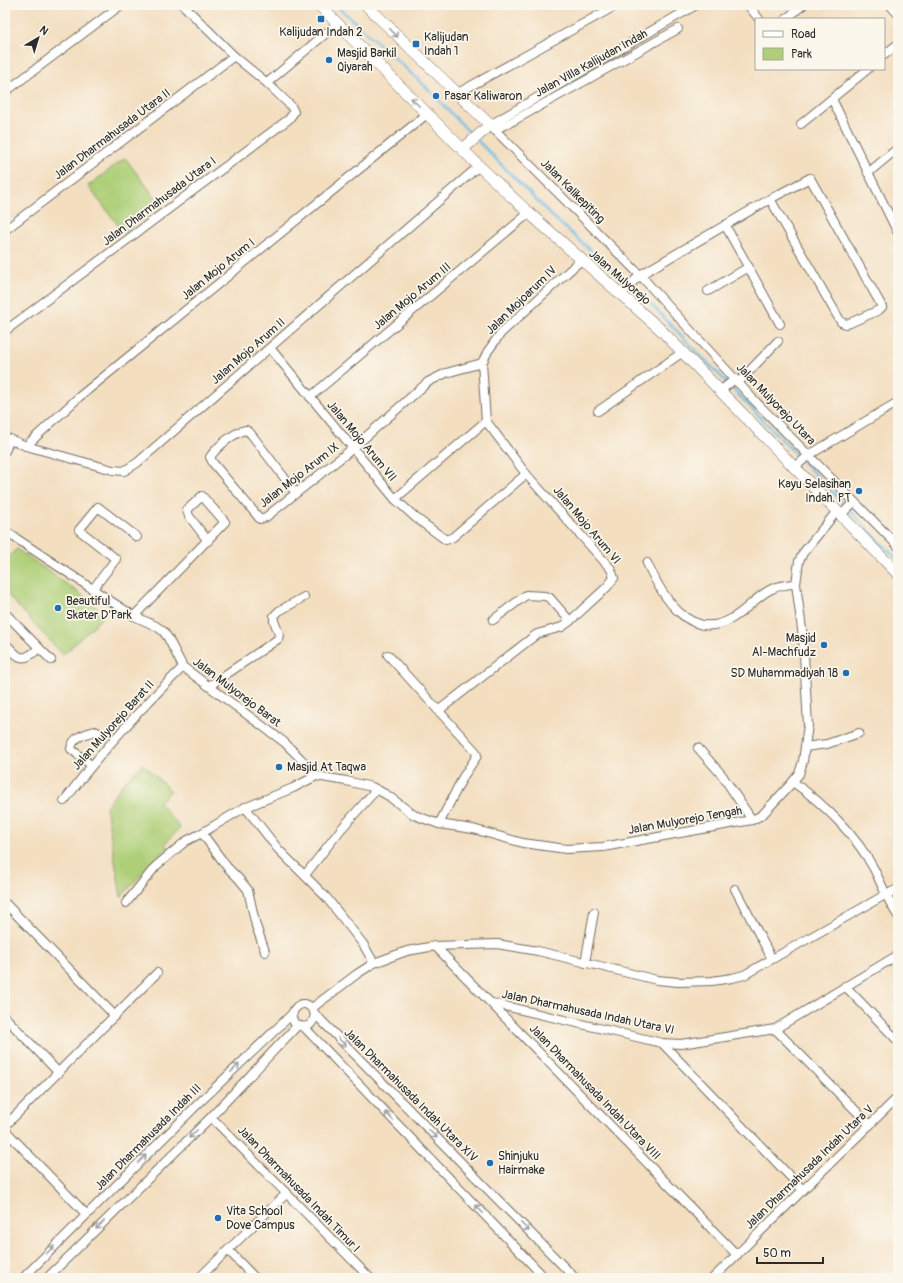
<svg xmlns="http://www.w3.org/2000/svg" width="903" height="1283" font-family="Pangolin,sans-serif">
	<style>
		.green { fill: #aecf78; stroke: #6c7d52 }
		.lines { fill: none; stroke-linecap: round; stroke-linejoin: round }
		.stream { stroke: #6dbfe9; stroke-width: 2.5 }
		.minor-casing { stroke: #716a5f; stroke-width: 10 }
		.secondary-casing { stroke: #716a5f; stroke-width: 12 }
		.minor { stroke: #fff; stroke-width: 8 }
		.secondary { stroke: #fff; stroke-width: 11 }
		.oneway { stroke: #a0a0a0 }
		.poi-dot { fill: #1f6fb2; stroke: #fbf7ec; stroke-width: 1.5 }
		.labels { text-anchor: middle; stroke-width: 3.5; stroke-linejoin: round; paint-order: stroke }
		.poi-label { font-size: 12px; fill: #2b2b2b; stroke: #fbf7ec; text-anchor: start }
		.street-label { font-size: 12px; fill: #2b2b2b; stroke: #fbf7ec }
	</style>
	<rect width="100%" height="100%" fill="#fbf7ec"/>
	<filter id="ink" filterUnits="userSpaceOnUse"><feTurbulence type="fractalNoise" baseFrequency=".025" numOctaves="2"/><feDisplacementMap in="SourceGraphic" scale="8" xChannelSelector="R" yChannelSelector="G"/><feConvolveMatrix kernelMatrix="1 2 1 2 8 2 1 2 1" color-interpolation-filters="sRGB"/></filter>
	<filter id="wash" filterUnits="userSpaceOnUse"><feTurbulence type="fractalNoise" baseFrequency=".012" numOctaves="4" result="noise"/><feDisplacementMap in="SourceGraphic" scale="16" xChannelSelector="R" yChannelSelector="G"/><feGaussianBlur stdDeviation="0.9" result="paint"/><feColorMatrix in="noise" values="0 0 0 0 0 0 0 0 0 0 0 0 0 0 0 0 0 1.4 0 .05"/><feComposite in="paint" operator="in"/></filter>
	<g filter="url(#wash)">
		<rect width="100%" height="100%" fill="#f3dec0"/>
		<!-- green -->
		<g class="green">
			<path d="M125,158L161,205L124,233L88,186Z"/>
			<path d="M17,549L89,600L104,616L63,655L5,592V559Z"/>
			<path d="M143,764L171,791L159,802L180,828L165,844L169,848L157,857L121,897L106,807L124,782Z"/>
		</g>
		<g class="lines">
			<!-- stream -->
			<g class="stream">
				<path d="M336,5L424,85L473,136"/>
				<path d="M478,141L554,218L628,283"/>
				<path d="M632,286L645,298L898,560"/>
			</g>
		</g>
	</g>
	<g filter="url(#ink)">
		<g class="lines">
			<!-- minor casing -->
			<g class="minor-casing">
				<g id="minor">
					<path d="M696,5L490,125L640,275L753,399L898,546"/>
					<path d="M748,5L759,19"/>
					<path d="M890,5L898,14"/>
					<path d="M786,19L803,5"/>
					<path d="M884,55L898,44"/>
					<path d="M267,83L337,24"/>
					<path d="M5,92L121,5"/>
					<path d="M458,93L617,5"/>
					<path d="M832,99L898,233"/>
					<path d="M801,124L868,69"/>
					<path d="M494,130L513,121L678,29"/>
					<path d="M868,173L898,148"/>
					<path d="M725,225L780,324"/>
					<path d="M5,230L234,56"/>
					<path d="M708,291L749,267"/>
					<path d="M621,294L640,275L770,199L810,178L880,303L882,307L879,310L850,323L846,324L841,322L770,199"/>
					<path d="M5,331L289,119L294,112L291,106L267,83L234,56L183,5"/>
					<path d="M270,348L395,499L416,518L446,540L453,537L526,474"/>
					<path d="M738,383L778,341"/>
					<path d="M720,391L735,379"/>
					<path d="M310,397L529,213"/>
					<path d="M598,411L683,352"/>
					<path d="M5,437L26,446L113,470L124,471L137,463L479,166"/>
					<path d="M26,446L79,397L427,114"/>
					<path d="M5,451L10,439"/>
					<path d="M794,468L809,455L898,402"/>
					<path d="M296,493L251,434L246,430C234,432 217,447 210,457L213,463L260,519L266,517L352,449L428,382L446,373L482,363L488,351L501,333L581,260"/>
					<path d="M395,499L486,421"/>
					<path d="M841,515L854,502"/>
					<path d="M5,531L109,600L134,616L156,626L163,631L168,638L183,667L284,742L301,759L316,776"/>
					<path d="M647,563C661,594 689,643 731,619C755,605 763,584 796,584"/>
					<path d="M93,589L116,559L79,530L98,507L137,537"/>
					<path d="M5,613L51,660"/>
					<path d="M134,616L225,522L202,496L187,510L189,516L208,541"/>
					<path d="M493,620L526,595L545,596L550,598L570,621"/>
					<path d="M5,643C19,658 22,664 39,648"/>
					<path d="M388,655L476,752L477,756L463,777L439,824"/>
					<path d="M209,686L278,639L279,634L274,621V616L279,611L304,597"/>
					<path d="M438,711L537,634L562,627L570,621L607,587L614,578L611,569L526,474L486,421L482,363"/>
					<path d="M805,747L827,744L859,733"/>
					<path d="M698,748L722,775L752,820"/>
					<path d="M91,765L71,749C72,737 85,734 95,731L101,734"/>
					<path d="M316,776L346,781L372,787L387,795L414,815L439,824L473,829L523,843L566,849L603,847L752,820L762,815L790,785L799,774L803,761L808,725L803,637L796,584L799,561L803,553L837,511"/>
					<path d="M793,782C824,804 856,835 874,869C882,885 888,901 898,916"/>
					<path d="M64,801C100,753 140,709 183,667"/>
					<path d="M245,807L278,849L326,897L363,944L374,963"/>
					<path d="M202,833L227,867L239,879L248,890L256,926L264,948L265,952"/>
					<path d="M305,875L342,828L376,790"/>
					<path d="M735,889L772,959"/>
					<path d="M5,903L115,1016"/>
					<path d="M126,903L156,866L186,841L202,833L242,809L293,788L316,776"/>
					<path d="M435,946L737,1255"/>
					<path d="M585,963L594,912"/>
					<path d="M845,986L898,1041"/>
					<path d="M492,1003L662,1043L681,1044L775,1029L898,955"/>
					<path d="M312,1008L357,974L374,963L407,951L435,946L497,944L538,951L657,980L678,982L712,981L732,978L744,975L885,895L898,889"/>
					<path d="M315,1014C314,1022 309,1029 300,1026C280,1020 303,988 315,1014L575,1278"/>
					<path d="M5,1017L59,1073"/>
					<path d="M304,1027L545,1278"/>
					<path d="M775,1029L870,1125"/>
					<path d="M662,1043L803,1190"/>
					<path d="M211,1117L370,1278"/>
					<path d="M5,1126L157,973"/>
					<path d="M5,1130L86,1214"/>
					<path d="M228,1250L255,1278"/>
					<path d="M23,1278L198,1104L292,1014"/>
					<path d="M47,1278L211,1117L298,1025"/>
					<path d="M199,1278L287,1193"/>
					<path d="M713,1278L898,1097"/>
				</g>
			</g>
			<!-- secondary casing -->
			<g class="secondary-casing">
				<g id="secondary">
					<path d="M319,5L479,166L529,213L660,329L898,574"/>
					<path d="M366,5L490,125L463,149"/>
				</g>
			</g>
			<!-- minor -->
			<use href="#minor" class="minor"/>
			<!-- secondary -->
			<use href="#secondary" class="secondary"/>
		</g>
		<!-- one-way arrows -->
		<defs><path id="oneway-shaft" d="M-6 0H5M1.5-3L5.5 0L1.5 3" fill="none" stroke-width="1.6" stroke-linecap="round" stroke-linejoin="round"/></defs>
		<g class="oneway">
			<use href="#oneway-shaft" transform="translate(394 33) rotate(46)"/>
			<use href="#oneway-shaft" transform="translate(415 102) rotate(-135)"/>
			<use href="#oneway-shaft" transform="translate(342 1042) rotate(45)"/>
			<use href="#oneway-shaft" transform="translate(235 1068) rotate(-44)"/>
			<use href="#oneway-shaft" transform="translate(389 1116) rotate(-134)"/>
			<use href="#oneway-shaft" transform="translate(193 1134) rotate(135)"/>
			<use href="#oneway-shaft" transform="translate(433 1134) rotate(45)"/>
			<use href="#oneway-shaft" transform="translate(142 1159) rotate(-45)"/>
			<use href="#oneway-shaft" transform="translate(479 1209) rotate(-134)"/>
			<use href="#oneway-shaft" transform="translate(100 1225) rotate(135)"/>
			<use href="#oneway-shaft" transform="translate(525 1227) rotate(45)"/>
			<use href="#oneway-shaft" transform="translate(50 1250) rotate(-45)"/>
		</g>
	</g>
	<!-- markers -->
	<g class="poi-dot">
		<rect x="317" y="15" width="8" height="8" rx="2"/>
		<rect x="412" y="40" width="8" height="8" rx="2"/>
		<circle cx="329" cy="60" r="4"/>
		<circle cx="436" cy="96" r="4"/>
		<circle cx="859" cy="491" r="4"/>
		<circle cx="58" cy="608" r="4"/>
		<circle cx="824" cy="645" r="4"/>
		<circle cx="846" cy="673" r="4"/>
		<circle cx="279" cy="767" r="4"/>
		<circle cx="490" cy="1163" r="4"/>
		<circle cx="218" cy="1218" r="4"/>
	</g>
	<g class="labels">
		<!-- poi labels -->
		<g class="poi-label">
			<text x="321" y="36" text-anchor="middle">Kalijudan Indah 2</text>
			<text x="424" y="41">Kalijudan<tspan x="424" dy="14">Indah 1</tspan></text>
			<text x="337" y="57">Masjid Barkil<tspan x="337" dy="14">Qiyarah</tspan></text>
			<text x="444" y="100">Pasar Kaliwaron</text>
			<text x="851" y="488" text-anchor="end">Kayu Selasihan<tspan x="851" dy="14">Indah. PT</tspan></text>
			<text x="66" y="605">Beautiful<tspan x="66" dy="14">Skater D'Park</tspan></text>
			<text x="816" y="642" text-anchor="end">Masjid<tspan x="816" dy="14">Al-Machfudz</tspan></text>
			<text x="838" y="677" text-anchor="end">SD Muhammadiyah 18</text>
			<text x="287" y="771">Masjid At Taqwa</text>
			<text x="498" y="1160">Shinjuku<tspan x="498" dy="14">Hairmake</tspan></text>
			<text x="226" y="1215">Vita School<tspan x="226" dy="14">Dove Campus</tspan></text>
		</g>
		<!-- street labels -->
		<g class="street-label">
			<text transform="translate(591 63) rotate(-29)" y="4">Jalan Villa Kalijudan Indah</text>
			<text transform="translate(112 134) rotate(-37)" y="4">Jalan Dharmahusada Utara II</text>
			<text transform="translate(573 191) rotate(45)" y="4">Jalan Kalikepiting</text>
			<text transform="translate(159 201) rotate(-37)" y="4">Jalan Dharmahusada Utara I</text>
			<text transform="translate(218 269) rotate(-39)" y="4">Jalan Mojo Arum I</text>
			<text transform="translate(620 277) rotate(41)" y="4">Jalan Mulyorejo</text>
			<text transform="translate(412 296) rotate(-40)" y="4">Jalan Mojo Arum III</text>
			<text transform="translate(521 300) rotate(-44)" y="4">Jalan Mojoarum IV</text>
			<text transform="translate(248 351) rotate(-41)" y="4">Jalan Mojo Arum II</text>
			<text transform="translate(776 404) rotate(46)" y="4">Jalan Mulyorejo Utara</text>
			<text transform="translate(362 441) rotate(50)" y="4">Jalan Mojo Arum VII</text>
			<text transform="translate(299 475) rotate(-38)" y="4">Jalan Mojo Arum IX</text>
			<text transform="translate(587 525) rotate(50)" y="4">Jalan Mojo Arum VI</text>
			<text transform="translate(237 692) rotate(37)" y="4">Jalan Mulyorejo Barat</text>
			<text transform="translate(113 725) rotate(-48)" y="4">Jalan Mulyorejo Barat II</text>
			<text transform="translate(685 820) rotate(-10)" y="4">Jalan Mulyorejo Tengah</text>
			<text transform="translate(588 1012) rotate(12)" y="4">Jalan Dharmahusada Indah Utara VI</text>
			<text transform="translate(595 1092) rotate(46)" y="4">Jalan Dharmahusada Indah Utara VIII</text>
			<text transform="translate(411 1095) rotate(45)" y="4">Jalan Dharmahusada Indah Utara XIV</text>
			<text transform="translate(148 1137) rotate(-45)" y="4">Jalan Dharmahusada Indah III</text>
			<text transform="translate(809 1167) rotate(-44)" y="4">Jalan Dharmahusada Indah Utara V</text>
			<text transform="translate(299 1189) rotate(46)" y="4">Jalan Dharmahusada Indah Timur I</text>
		</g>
	</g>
	<!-- margin -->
	<rect width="903" height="1283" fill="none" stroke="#fbf7ec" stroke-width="20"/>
	<!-- legend -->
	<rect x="755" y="18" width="130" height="52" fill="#fbf7ec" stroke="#a8a59f"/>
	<rect x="763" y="31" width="20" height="6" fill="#ffffff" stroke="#a8a59f"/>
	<text x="791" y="38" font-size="12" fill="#2b2b2b">Road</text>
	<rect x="763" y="48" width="20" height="12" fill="#aecf78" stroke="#a8a59f"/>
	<text x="791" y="58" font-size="12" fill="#2b2b2b">Park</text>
	<!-- north arrow -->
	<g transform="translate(38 38) rotate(38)" stroke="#fbf7ec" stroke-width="3" paint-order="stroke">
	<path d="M0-3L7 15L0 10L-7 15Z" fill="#2b2b2b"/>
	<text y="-6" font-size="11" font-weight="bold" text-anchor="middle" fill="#2b2b2b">N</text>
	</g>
	<!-- scale -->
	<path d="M757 1257v6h66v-6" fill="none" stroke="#2b2b2b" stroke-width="2"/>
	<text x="763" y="1257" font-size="12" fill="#2b2b2b" stroke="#fbf7ec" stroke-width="3" paint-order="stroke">50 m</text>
</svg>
